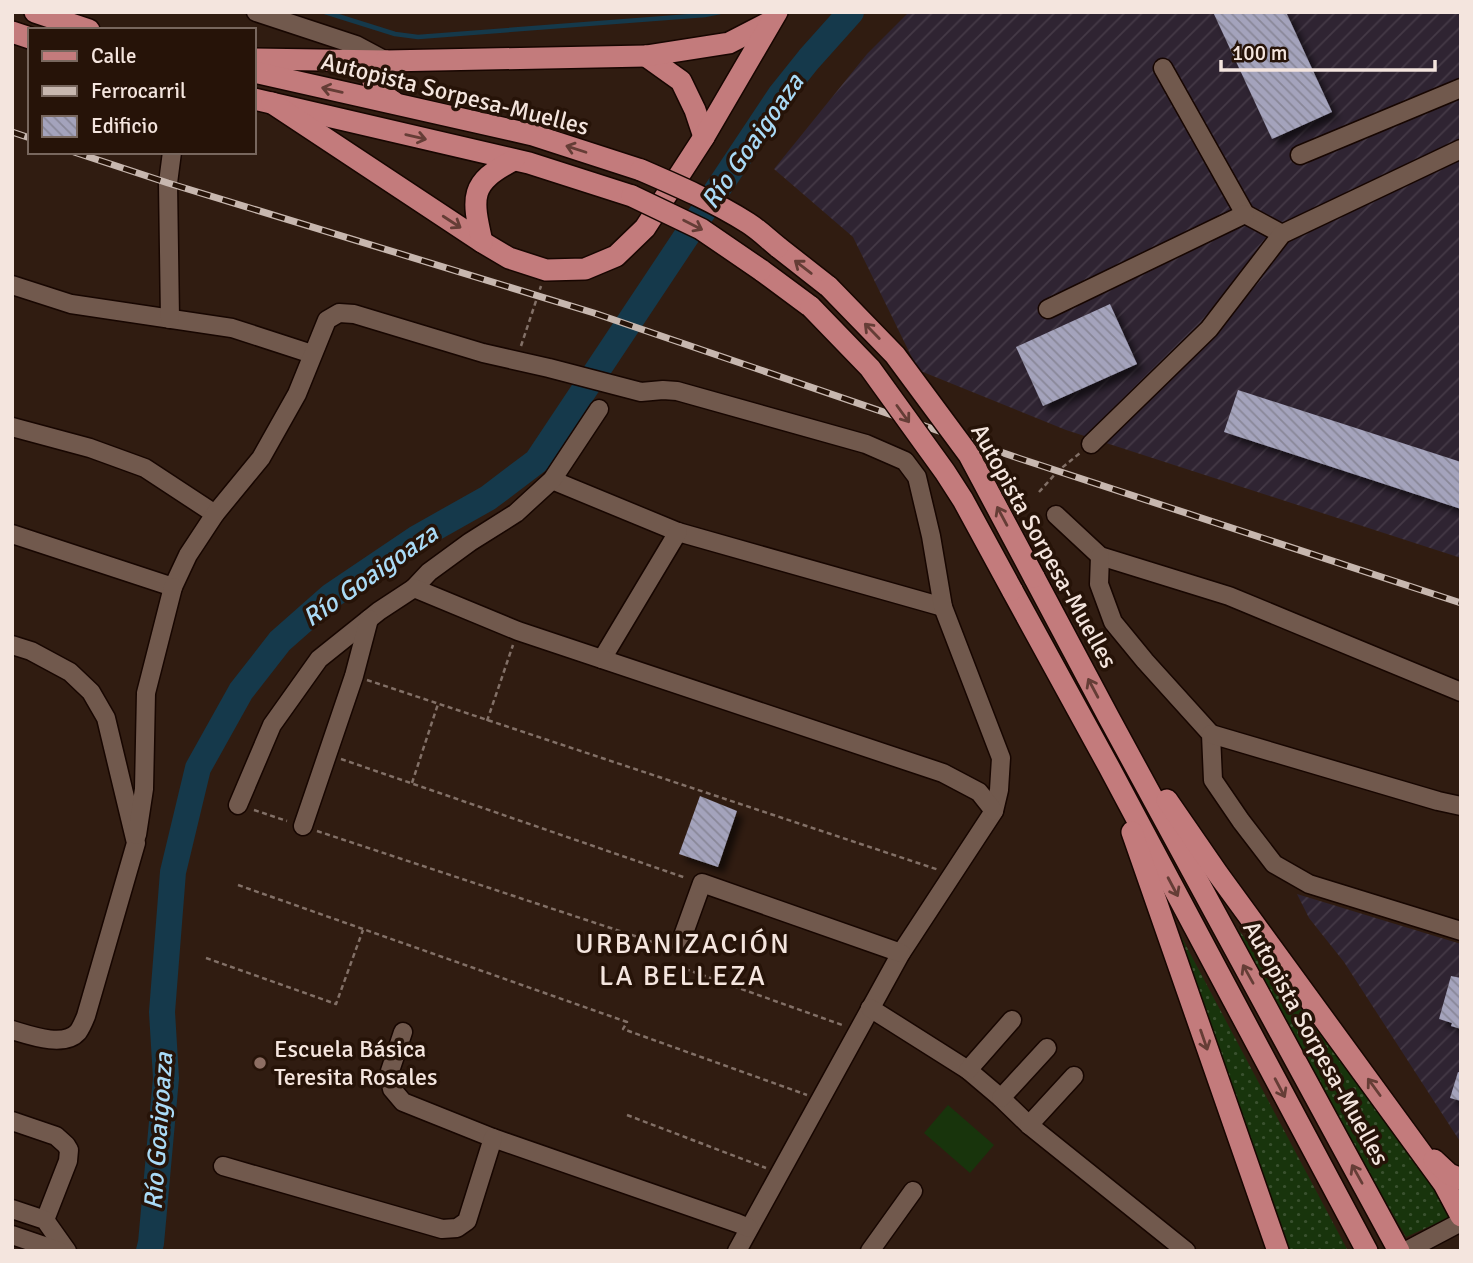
<svg xmlns="http://www.w3.org/2000/svg" width="1473" height="1263" font-family="Signika,sans-serif">
	<style>
		.industrial { fill: url(#industrial-furrows) }
		.grass { fill: url(#grass-dots) }
		.garden { fill: #18340c }
		.lines { fill: none; stroke-linecap: round; stroke-linejoin: round }
		.stream { stroke: #15394b; stroke-width: 4.5 }
		.river { stroke: #15394b; stroke-width: 26 }
		.building { fill: url(#building-back-hatch); filter: url(#shadow) }
		.minor-casing { stroke: #170601; stroke-width: 21 }
		.major-casing { stroke: #170601; stroke-width: 24 }
		.path { stroke: #827067; stroke-width: 2.5; stroke-dasharray: 5 3.5; stroke-linecap: butt }
		.minor { stroke: #71594d; stroke-width: 18 }
		.major { stroke: #c37b7c; stroke-width: 21 }
		.rail-casing { stroke: #c7b7af; stroke-width: 7 }
		.rail { stroke: #261308; stroke-width: 4.5; stroke-dasharray: 13; stroke-linecap: butt }
		.major-bridge-casing { stroke: #170601; stroke-width: 24; stroke-linecap: butt }
		.major-bridge { stroke: #c37b7c; stroke-width: 21 }
		.oneway { stroke: #653d36 }
		.education-dot { fill: #8d6e63; stroke: #261308; stroke-width: 2.5 }
		.labels { text-anchor: middle; stroke-width: 7; stroke-linejoin: round; paint-order: stroke }
		.street-label { font-size: 24px; fill: #f4e5de; stroke: #261308 }
		.poi-label { font-size: 24px; fill: #f4e5de; stroke: #261308; text-anchor: start }
		.water-label { font-size: 26px; font-style: italic; fill: #a9daf6; stroke: #261308 }
		.quarter-label { font-size: 28px; letter-spacing: 2px; fill: #f4e5de; stroke: #261308 }
	</style>
	<defs>
		<pattern id="industrial-furrows" width="10" height="10" patternUnits="userSpaceOnUse" patternTransform="scale(1.75)"><rect width="10" height="10" fill="#2f2432"/><path d="M-1 1l2-2M0 10L10 0M9 11l2-2" fill="none" stroke="#443946"/></pattern>
		<pattern id="grass-dots" width="8" height="8" patternUnits="userSpaceOnUse" patternTransform="scale(1.75)"><rect width="8" height="8" fill="#18340c"/><path d="M2 2h.1M6 6h.1" fill="none" stroke="#3a512f" stroke-width="1.8" stroke-linecap="round"/></pattern>
		<pattern id="building-back-hatch" width="6" height="6" patternUnits="userSpaceOnUse" patternTransform="scale(1.75)"><rect width="6" height="6" fill="#a4a3bc"/><path d="M-1 5l2 2M0 0l6 6M5-1l2 2" fill="none" stroke="#898798"/></pattern>
		<filter id="shadow"><feDropShadow dx="6" dy="6" stdDeviation="3.5" flood-color="#0009"/></filter>
	</defs>
	<rect width="100%" height="100%" fill="#301c11"/>
	<!-- industrial -->
	<g class="industrial">
		<path d="M909,12H1461V558L1066,430L918,370L853,237L774,169L867,54Z"/>
		<path d="M1297,894L1461,944V1143L1344,962L1309,918Z"/>
	</g>
	<!-- grass -->
	<g class="grass">
		<path d="M1202,884L1413,1151L1446,1208L1448,1218L1406,1237Z"/>
		<path d="M1165,906L1348,1251H1278Z"/>
	</g>
	<!-- garden -->
	<path class="garden" d="M948,1105L994,1145L970,1173L924,1133Z"/>
	<g class="lines">
		<!-- stream -->
		<path class="stream" d="M325,12L395,34L418,37L705,15L720,12"/>
		<!-- river -->
		<path class="river" d="M149,1251L151,1243L166,1078L162,1012L173,872L198,768L241,691L280,641L331,596L417,538L488,498L537,461L781,94L809,59L851,12"/>
	</g>
	<!-- building -->
	<g class="building">
		<path d="M1213,12H1286L1332,112L1272,139Z"/>
		<path d="M1110,304L1137,364L1043,406L1016,347Z"/>
		<path d="M1238,390L1461,462V509L1224,432Z"/>
		<path d="M700,796L737,811L718,867L679,854Z"/>
		<path d="M1451,976L1461,978V1029L1451,1026L1452,1023L1439,1019Z"/>
		<path d="M1458,1072L1461,1073V1101L1450,1098Z"/>
	</g>
	<g class="lines">
		<!-- minor casing -->
		<g class="minor-casing">
			<g id="minor">
				<path d="M256,12L356,45L386,61"/>
				<path d="M1163,68L1245,214L1282,234"/>
				<path d="M1300,155L1461,88"/>
				<path d="M12,285L71,304L232,328L312,354"/>
				<path d="M1048,309L1245,214"/>
				<path d="M170,319L168,183L172,152"/>
				<path d="M12,427L90,448L145,468L215,514"/>
				<path d="M1091,444L1209,329L1282,234L1461,149"/>
				<path d="M552,480L678,532L943,607"/>
				<path d="M1056,515L1100,556L1229,596L1461,692"/>
				<path d="M12,534L173,587L188,555L215,514L261,458L297,394L327,320L339,313L354,314L483,353L549,368L641,392L663,390L677,391L866,444L905,461L917,477L931,536L943,607L1001,758L999,790L994,811L901,953L737,1251"/>
				<path d="M1100,556L1099,584L1113,622L1145,661L1211,734L1213,780L1241,821L1274,864L1309,884L1461,931"/>
				<path d="M414,588L429,572L470,542L516,513L552,480L599,409"/>
				<path d="M12,645L31,651L70,672L91,692L106,718L136,843L86,1016C84,1021 81,1028 78,1032C64,1048 29,1035 12,1030"/>
				<path d="M602,659L678,532"/>
				<path d="M1211,734L1438,801L1461,806"/>
				<path d="M238,805L272,725L319,659L379,611L414,588L518,631L943,773L979,792L994,811"/>
				<path d="M303,826L354,676L369,619"/>
				<path d="M137,835L144,789L146,693L173,587"/>
				<path d="M680,944L702,883L901,953"/>
				<path d="M870,1008L968,1070L1001,1098L1029,1125L1186,1251"/>
				<path d="M403,1032L389,1074L392,1089L403,1102L493,1138L737,1223L749,1228"/>
				<path d="M968,1070L1012,1020"/>
				<path d="M1001,1098L1047,1048"/>
				<path d="M12,1121L56,1136L66,1145L69,1150L68,1161L45,1220"/>
				<path d="M1029,1125L1074,1076"/>
				<path d="M223,1166L442,1229L457,1228L467,1221L493,1138"/>
				<path d="M12,1209L45,1220L67,1251"/>
				<path d="M12,1235L59,1251"/>
				<path d="M870,1251L913,1191"/>
				<path d="M1406,1251L1461,1222"/>
			</g>
		</g>
		<!-- major casing -->
		<g class="major-casing">
			<g id="major">
				<path d="M35,12L89,30"/>
				<path d="M12,32L30,38"/>
				<path d="M646,56L681,81L695,110L704,137"/>
				<path d="M254,59L386,61L646,56L729,43L770,22"/>
				<path d="M386,61C362,79 374,89 394,102"/>
				<path d="M254,72L533,135L641,170"/>
				<path d="M254,99L529,163L632,196"/>
				<path d="M272,103L482,242L509,258L546,270L585,269L616,256L645,228L704,137L777,12"/>
				<path d="M482,242C472,197 469,183 514,160"/>
				<path d="M778,247L829,287"/>
				<path d="M761,270L811,307"/>
				<path d="M1034,577L1108,716L1399,1251"/>
				<path d="M1012,590L1109,767L1367,1251"/>
				<path d="M1167,800L1218,874L1444,1184L1461,1216"/>
				<path d="M1132,832L1278,1251"/>
				<path d="M1434,1160L1449,1174L1461,1179"/>
			</g>
		</g>
		<!-- path -->
		<g class="path">
			<path d="M521,346L541,286"/>
			<path d="M1039,492L1058,471L1080,453"/>
			<path d="M367,680L939,870"/>
			<path d="M487,721L513,645"/>
			<path d="M341,759L686,878"/>
			<path d="M412,783L438,704"/>
			<path d="M254,810L287,821"/>
			<path d="M317,831L653,942"/>
			<path d="M238,885L627,1022L623,1029L807,1095"/>
			<path d="M206,958L336,1004L363,930"/>
			<path d="M677,966L845,1026"/>
			<path d="M627,1115L766,1168"/>
		</g>
		<!-- minor -->
		<use href="#minor" class="minor"/>
		<!-- major -->
		<use href="#major" class="major"/>
		<!-- rail casing -->
		<g class="rail-casing">
			<g id="rail">
				<path d="M12,132L30,138"/>
				<path d="M74,152L168,183L594,313L1018,458L1461,603"/>
			</g>
		</g>
		<!-- rail -->
		<use href="#rail" class="rail"/>
		<!-- major-bridge casing -->
		<g class="major-bridge-casing">
			<g id="major-bridge">
				<path d="M641,170C678,186 715,202 748,223C759,230 768,239 778,247"/>
				<path d="M632,196L701,229L761,270"/>
				<path d="M829,287L895,355L969,455L1034,577"/>
				<path d="M811,307L870,368L945,472L963,500L1012,590"/>
			</g>
		</g>
		<!-- major-bridge -->
		<use href="#major-bridge" class="major-bridge"/>
	</g>
	<!-- one-way arrows -->
	<defs><path id="oneway-shaft" d="M-6 0H5M1.5-3L5.5 0L1.5 3" fill="none" stroke-width="1.6" stroke-linecap="round" stroke-linejoin="round" transform="scale(1.75)"/></defs>
	<g class="oneway">
		<use href="#oneway-shaft" transform="translate(332 90) rotate(-167)"/>
		<use href="#oneway-shaft" transform="translate(416 137) rotate(13)"/>
		<use href="#oneway-shaft" transform="translate(576 149) rotate(-162)"/>
		<use href="#oneway-shaft" transform="translate(452 222) rotate(33)"/>
		<use href="#oneway-shaft" transform="translate(693 225) rotate(27)"/>
		<use href="#oneway-shaft" transform="translate(803 267) rotate(-142)"/>
		<use href="#oneway-shaft" transform="translate(872 331) rotate(-134)"/>
		<use href="#oneway-shaft" transform="translate(903 414) rotate(54)"/>
		<use href="#oneway-shaft" transform="translate(1002 516) rotate(-118)"/>
		<use href="#oneway-shaft" transform="translate(1093 688) rotate(-118)"/>
		<use href="#oneway-shaft" transform="translate(1173 887) rotate(62)"/>
		<use href="#oneway-shaft" transform="translate(1248 974) rotate(-119)"/>
		<use href="#oneway-shaft" transform="translate(1204 1040) rotate(71)"/>
		<use href="#oneway-shaft" transform="translate(1374 1087) rotate(-126)"/>
		<use href="#oneway-shaft" transform="translate(1280 1088) rotate(62)"/>
		<use href="#oneway-shaft" transform="translate(1357 1174) rotate(-119)"/>
	</g>
	<!-- markers -->
	<circle class="education-dot" cx="260" cy="1063" r="7"/>
	<g class="labels">
		<!-- street labels -->
		<g class="street-label">
			<text transform="translate(455 94) rotate(14)" y="8">Autopista Sorpesa-Muelles</text>
			<text transform="translate(1044 546) rotate(61)" y="8">Autopista Sorpesa-Muelles</text>
			<text transform="translate(1316 1043) rotate(61)" y="8">Autopista Sorpesa-Muelles</text>
		</g>
		<!-- poi labels -->
		<g class="poi-label">
			<text x="274" y="1057">Escuela Básica<tspan x="274" dy="28">Teresita Rosales</tspan></text>
		</g>
		<!-- water labels -->
		<g class="water-label">
			<text transform="translate(752 141) rotate(-55)" y="9">Río Goaigoaza</text>
			<text transform="translate(370 575) rotate(-35)" y="9">Río Goaigoaza</text>
			<text transform="translate(158 1131) rotate(-86)" y="9">Río Goaigoaza</text>
		</g>
		<!-- quarter labels -->
		<g class="quarter-label">
			<text x="683" y="953">URBANIZACIÓN<tspan x="683" dy="32">LA BELLEZA</tspan></text>
		</g>
	</g>
	<!-- border -->
	<rect width="1473" height="1263" fill="none" stroke="#f4e5de" stroke-width="28"/>
	<!-- legend -->
	<rect x="28" y="28" width="228" height="126" fill="#261308" stroke="#78675e" stroke-width="2"/>
	<rect x="42" y="51" width="35" height="10" fill="#c37b7c" stroke="#78675e" stroke-width="2"/>
	<text x="91" y="63" font-size="21" fill="#f4e5de">Calle</text>
	<rect x="42" y="86" width="35" height="10" fill="#c7b7af" stroke="#78675e" stroke-width="2"/>
	<text x="91" y="98" font-size="21" fill="#f4e5de">Ferrocarril</text>
	<rect x="42" y="116" width="35" height="21" fill="url(#building-back-hatch)" stroke="#78675e" stroke-width="2"/>
	<text x="91" y="133" font-size="21" fill="#f4e5de">Edificio</text>
	<!-- scale -->
	<path d="M1221 60v10h214v-10" fill="none" stroke="#f4e5de" stroke-width="3.5"/>
	<text x="1232" y="60" font-size="21" fill="#f4e5de" stroke="#261308" stroke-width="5" paint-order="stroke">100 m</text>
</svg>
